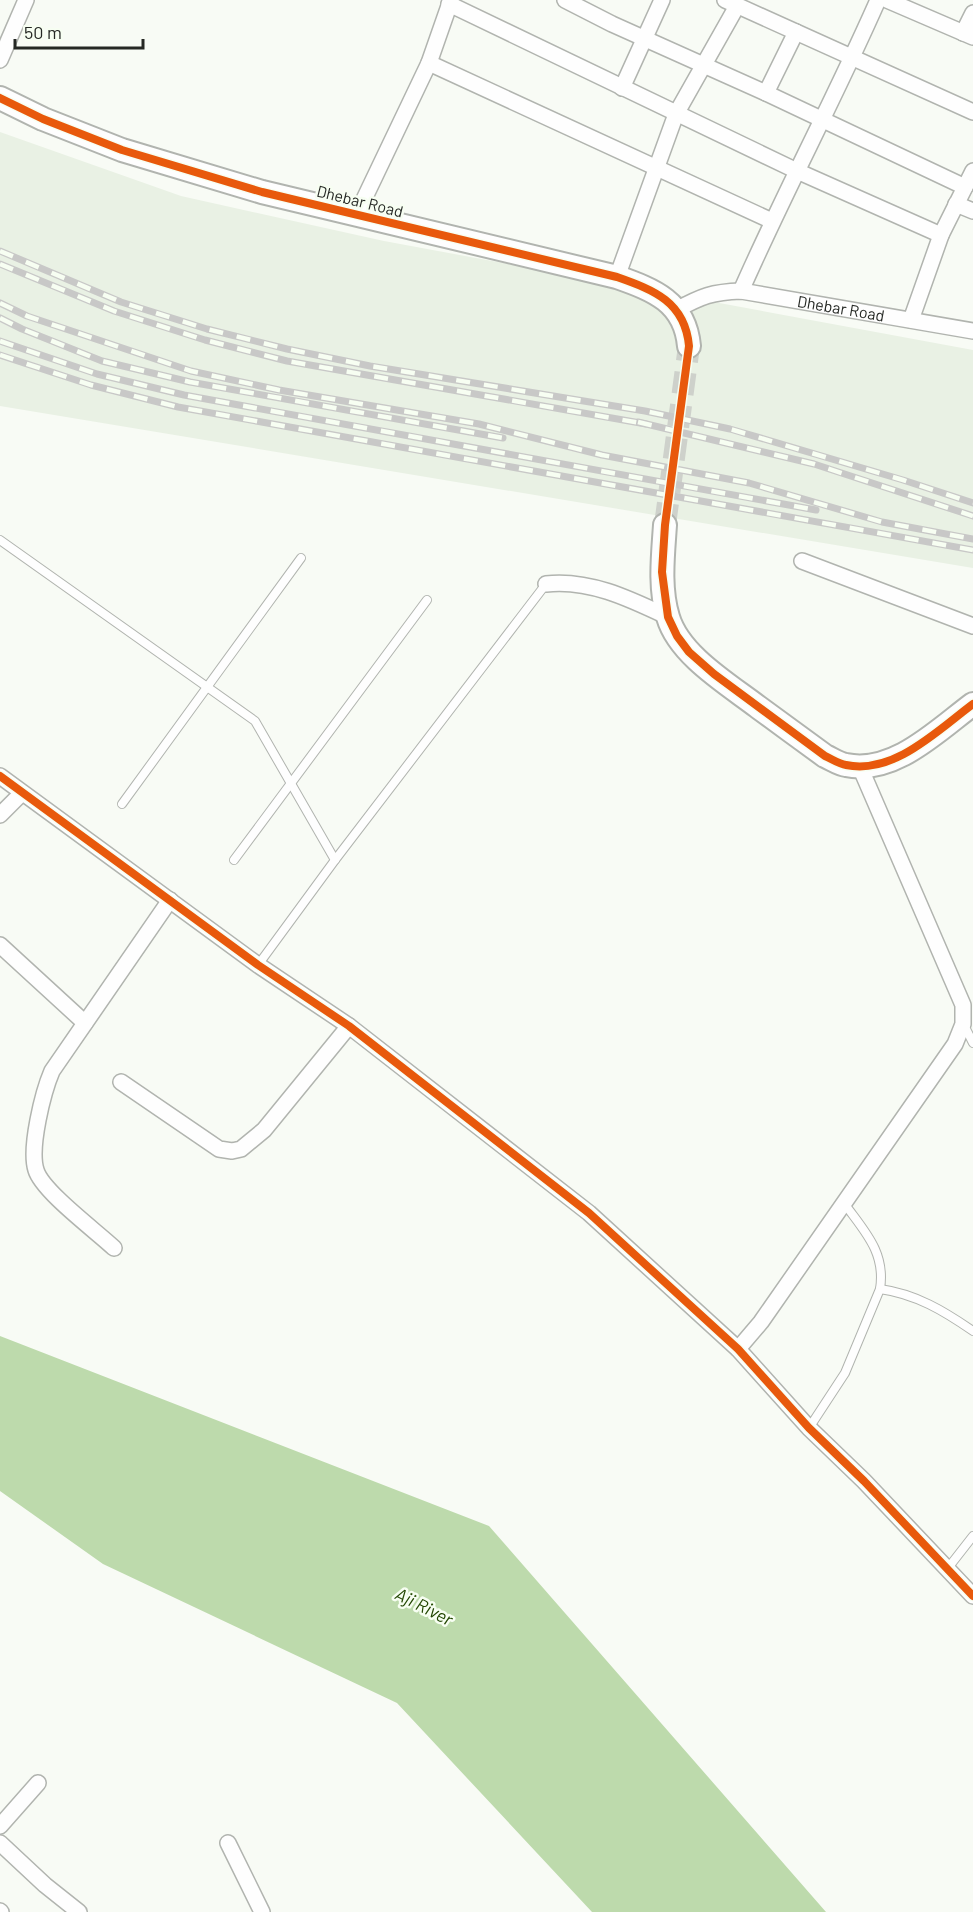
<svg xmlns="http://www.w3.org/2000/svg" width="973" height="1912" font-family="Barlow,sans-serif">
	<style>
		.built { fill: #e9f1e4 }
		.water { fill: #bddaac }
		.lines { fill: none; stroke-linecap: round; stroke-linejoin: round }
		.secondary-tunnel { stroke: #ced1cb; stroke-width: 22; stroke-dasharray: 22 11; stroke-linecap: butt }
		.lane-casing { stroke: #b1b4af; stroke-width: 10 }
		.street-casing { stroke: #b1b4af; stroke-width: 18 }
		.secondary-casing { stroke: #b1b4af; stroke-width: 26 }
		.lane { stroke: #fefefe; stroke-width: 8 }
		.street { stroke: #fefefe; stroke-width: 15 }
		.secondary { stroke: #fefefe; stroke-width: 22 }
		.rail-casing { stroke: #c8c8c7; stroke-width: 7 }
		.rail { stroke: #f7fef2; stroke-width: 4.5; stroke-dasharray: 14; stroke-linecap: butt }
		.cycleway-casing { stroke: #f7fef2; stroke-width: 11 }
		.cycleway { stroke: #e8590c; stroke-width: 8 }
		.labels { text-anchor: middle; stroke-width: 5; stroke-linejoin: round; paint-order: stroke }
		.street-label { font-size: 16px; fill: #252824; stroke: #f7fef2 }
		.water-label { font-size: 18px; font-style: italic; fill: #224602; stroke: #f7fef2 }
	</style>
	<rect width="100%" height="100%" fill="#f8fbf5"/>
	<!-- built -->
	<path class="built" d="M0,132L181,196L384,241L973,350V568L0,406Z"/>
	<!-- water -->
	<path class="water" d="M0,1336L489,1526L826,1912H592L397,1703L103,1564L0,1491Z"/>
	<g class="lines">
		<!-- secondary-tunnel -->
		<path class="secondary-tunnel" d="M665,525L689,346"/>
		<!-- lane casing -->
		<g class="lane-casing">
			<g id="lane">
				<path d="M0,540L255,721L335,860"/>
				<path d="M122,804L301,558"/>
				<path d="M234,860L427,600"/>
				<path d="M258,965L335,860L546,584"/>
				<path d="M964,1025L973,1043"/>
				<path d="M880,1289C916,1294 944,1311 973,1331"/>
				<path d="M809,1428L845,1373L880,1289C886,1252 864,1231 844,1203"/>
				<path d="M948,1568L973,1536"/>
			</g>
		</g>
		<!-- street casing -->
		<g class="street-casing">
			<g id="street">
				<path d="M565,0L612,24L766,93L965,187"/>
				<path d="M725,0L973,112"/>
				<path d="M887,0L973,37"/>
				<path d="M449,4L797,171L941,235"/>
				<path d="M963,33L973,13"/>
				<path d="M0,60L26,0"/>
				<path d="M429,63L772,221"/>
				<path d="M622,88L662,0"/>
				<path d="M766,93L796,32"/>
				<path d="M956,204L973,211"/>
				<path d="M357,214L429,63L451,0"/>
				<path d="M617,277L676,114L737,6"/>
				<path d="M741,291C784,193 835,98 878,0"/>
				<path id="s1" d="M676,310C702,296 712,292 741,291L973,331"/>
				<path d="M911,320L941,235L973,171"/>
				<path d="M802,561L973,626"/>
				<path d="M546,584C589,579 630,599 668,617"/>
				<path d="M0,776L258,965L349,1026L589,1213L738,1349L809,1428L864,1481L973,1596"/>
				<path d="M0,815L22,793"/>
				<path d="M0,945L85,1023"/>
				<path d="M121,1082L219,1149L232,1151L241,1149L264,1130L349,1026"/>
				<path d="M114,1248C96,1231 42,1191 36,1170C29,1148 43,1092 52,1071L170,900"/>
				<path d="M738,1349L761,1322L955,1044L963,1024V1005L860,767"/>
				<path d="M0,1826L38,1783"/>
				<path d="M0,1843L45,1885L79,1912"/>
				<path d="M228,1843L262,1912"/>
				<path d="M0,1911L1,1912"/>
			</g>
		</g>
		<!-- secondary casing -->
		<g class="secondary-casing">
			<g id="secondary">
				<path d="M0,98L43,119L122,150L262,192L617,277C654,290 685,302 689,346"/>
				<path d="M665,525C663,555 659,588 668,617C679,655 728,684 758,707C780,723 803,740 825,756C832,759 839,764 846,765C894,775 938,730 973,704"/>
			</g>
		</g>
		<!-- lane -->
		<use href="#lane" class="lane"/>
		<!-- street -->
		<use href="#street" class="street"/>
		<!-- secondary -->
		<use href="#secondary" class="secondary"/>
		<!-- rail casing -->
		<g class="rail-casing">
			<g id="rail">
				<path d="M0,251L121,302L207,329L287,349L370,366L645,411L730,429L903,480L973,503"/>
				<path d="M0,264L114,311L205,340L287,361L646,424"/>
				<path d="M0,303L27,316L191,371L279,390L479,424L602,455L749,483L882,522L973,539"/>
				<path d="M0,318L22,329L102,361L190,382L503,438"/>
				<path d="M0,341L97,374L184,395L816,510"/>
				<path d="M0,355L91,385L178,407L973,550"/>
				<path d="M638,422L814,464L973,516"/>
			</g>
		</g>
		<!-- rail -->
		<use href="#rail" class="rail"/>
		<!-- cycleway casing -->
		<g class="cycleway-casing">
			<g id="cycleway">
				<path d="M0,98L43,119L122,150L262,192L617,277C654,290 685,302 689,346L665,525L662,572L668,617L677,636L689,652L714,674L825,756C832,759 839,764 846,765C894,775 938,730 973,704"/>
				<path d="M0,776L258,965L349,1026L589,1213L738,1349L809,1428L864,1481L973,1596"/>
			</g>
		</g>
		<!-- cycleway -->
		<use href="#cycleway" class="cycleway"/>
	</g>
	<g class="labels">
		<!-- street labels -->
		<g class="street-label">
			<text transform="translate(360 201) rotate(14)" y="6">Dhebar Road</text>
			<text dy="6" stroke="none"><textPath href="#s1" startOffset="170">Dhebar Road</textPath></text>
		</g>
		<!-- water labels -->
		<g class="water-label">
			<text transform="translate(424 1607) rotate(27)" y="6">Aji River</text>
		</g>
	</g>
	<!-- scale -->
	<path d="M15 39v9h128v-9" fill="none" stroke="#252824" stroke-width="3"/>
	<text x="24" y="39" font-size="18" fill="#252824" stroke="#f7fef2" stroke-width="4.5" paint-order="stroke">50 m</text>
</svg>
